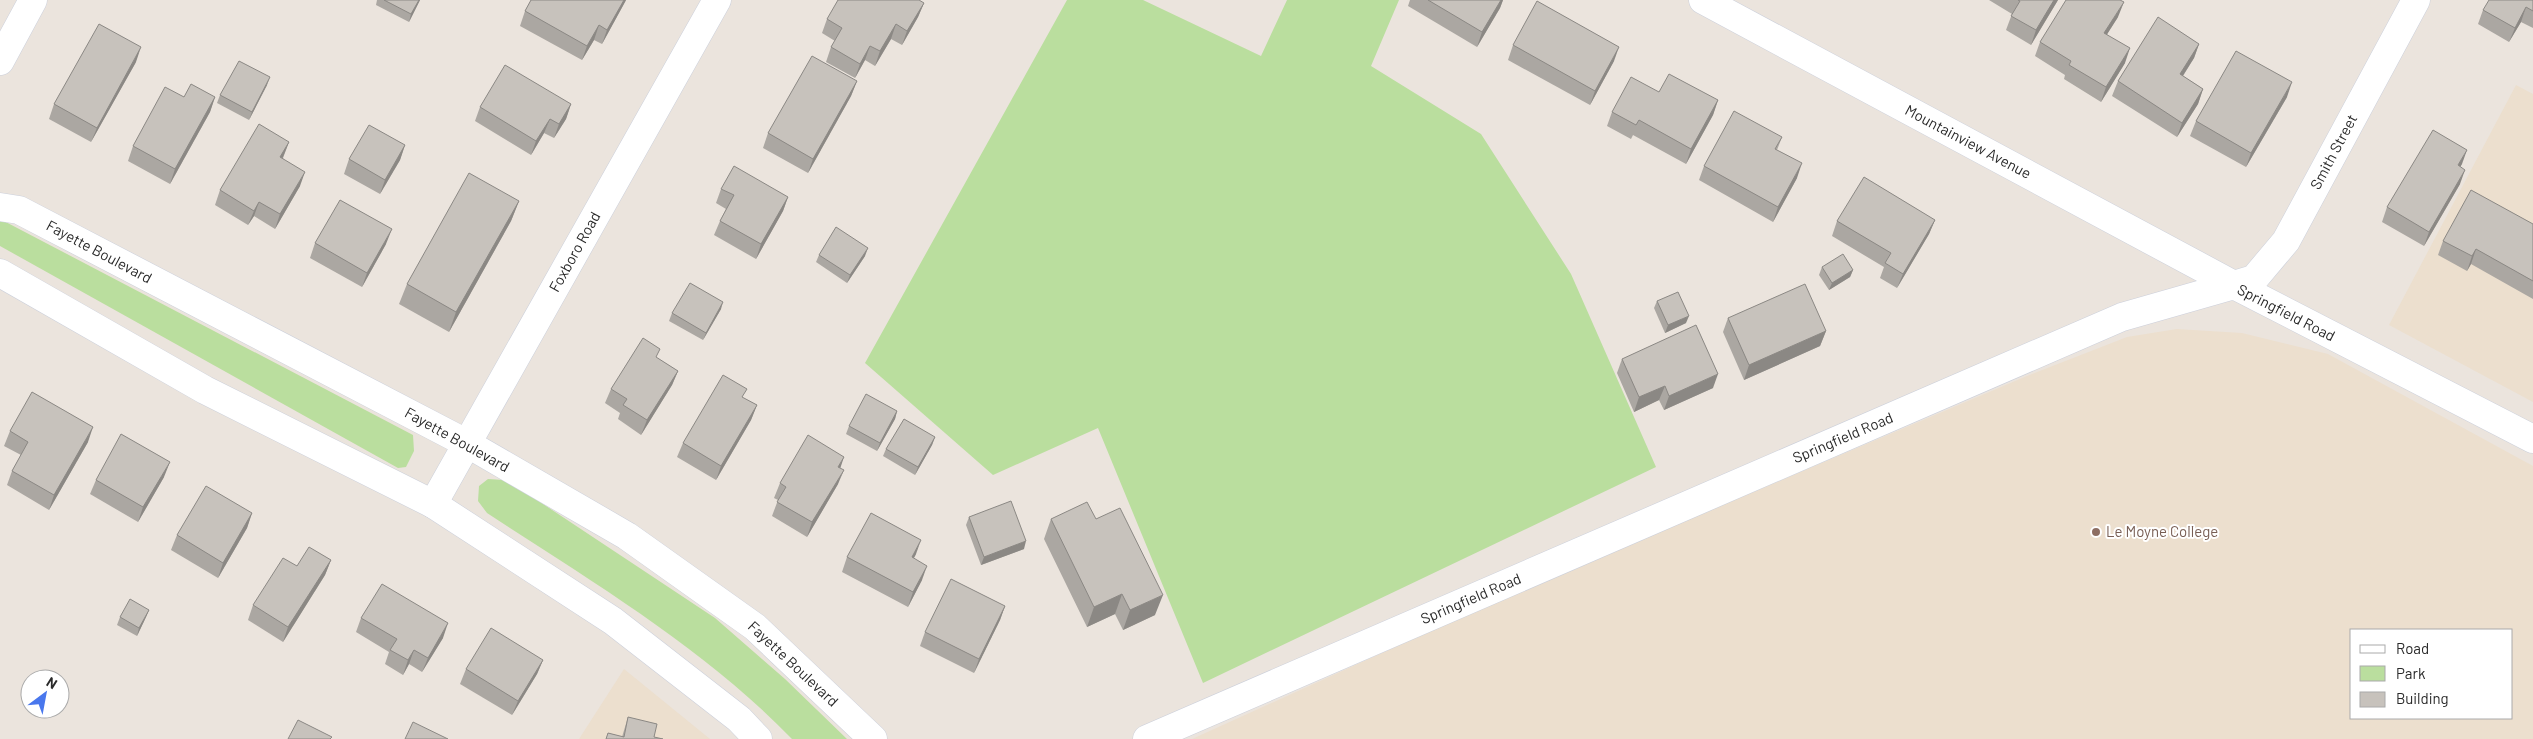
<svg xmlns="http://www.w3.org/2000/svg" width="2533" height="739" font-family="Barlow,sans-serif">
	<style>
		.education { fill: #ecdfce; fill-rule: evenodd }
		.green { fill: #bade9e }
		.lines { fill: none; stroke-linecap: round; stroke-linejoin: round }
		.street-casing { stroke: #ccd0db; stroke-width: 29 }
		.secondary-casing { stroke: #ccd0db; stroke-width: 29 }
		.street { stroke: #fff; stroke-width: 28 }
		.secondary { stroke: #fff; stroke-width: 28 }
		.wall { fill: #aba7a2 }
		.shaded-wall { fill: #8b8884 }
		.building { fill: #c7c2bc; stroke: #8b8884 }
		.education-dot { fill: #8d6e63; stroke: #fff; stroke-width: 2 }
		.labels { text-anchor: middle; stroke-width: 4; stroke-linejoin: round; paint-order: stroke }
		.street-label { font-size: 15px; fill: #2a2a2a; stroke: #fff }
		.education-label { font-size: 15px; fill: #785e54; stroke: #fff; text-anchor: start }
	</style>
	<rect width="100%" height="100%" fill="#ebe4dd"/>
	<!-- education -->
	<g class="education">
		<path d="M2516,85L2533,94V402L2389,325Z"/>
		<path d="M2177,329L2242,333L2328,354L2533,466V739H1192L1503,598L2027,376L2127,337ZM2352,630H2512V718H2352Z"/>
		<path d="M624,669L710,739H579Z"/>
	</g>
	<!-- green -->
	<g class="green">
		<path d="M1067,0H1143L1261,56L1287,0H1399L1371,66L1481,134L1571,274L1656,467L1203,683L1098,428L993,475L865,363Z"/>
		<path d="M0,219L413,435L414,451L406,467L398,468L0,246Z"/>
		<path d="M488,479L504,480L525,492L715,618L785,679L847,739H792C703,647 594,583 487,513L478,501L479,486Z"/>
	</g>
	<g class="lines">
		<!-- street casing -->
		<g class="street-casing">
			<g id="street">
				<path d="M1703,0L2234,285L2254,279L2286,241L2416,0"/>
				<path d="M0,61L33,0"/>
				<path d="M0,207L19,210L468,444L627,536L755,627L873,739"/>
				<path d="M0,273L205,390L433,504L613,621L739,719L758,739"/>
				<path d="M433,504L717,0"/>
			</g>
		</g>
		<!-- secondary casing -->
		<g class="secondary-casing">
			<path id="secondary" d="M1147,739L2122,317L2234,285L2533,439"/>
		</g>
		<!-- street -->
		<use href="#street" class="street"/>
		<!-- secondary -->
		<use href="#secondary" class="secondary"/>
	</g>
	<!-- wall -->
	<g class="wall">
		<path d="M377,0H420L409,22L376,5Z"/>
		<path d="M531,0H626L602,44L594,40L582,60L520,26L525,11Z"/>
		<path d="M1410,0H1503L1500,8L1477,47L1408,6Z"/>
		<path d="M1989,0H2058L2031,45L2006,30L2012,14Z"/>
		<path d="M2533,0V28L2521,22L2509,42L2478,24L2483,10Z"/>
		<path d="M924,3L918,17L902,45L891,39L875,66L865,60L855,78L826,62L831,47L835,41L822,33L827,19Z"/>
		<path d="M2118,17L2107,34L2125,63L2101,102L2064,79L2065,75L2035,56L2040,42Z"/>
		<path d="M2199,44L2194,58L2183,76L2203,89L2198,104L2177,137L2112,96L2118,81Z"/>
		<path d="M1513,45L1614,61L1590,105L1508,60Z"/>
		<path d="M136,62L91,142L49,119L54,104Z"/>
		<path d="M857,81L851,96L808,173L763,148L768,133Z"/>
		<path d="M267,85L249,120L217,103L220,95Z"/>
		<path d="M1659,92L1718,100L1713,115L1686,164L1633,135L1631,139L1607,126L1612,112Z"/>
		<path d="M184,97H215L210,112L170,184L128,161L133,146Z"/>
		<path d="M2287,97L2246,167L2190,136L2196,121Z"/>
		<path d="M571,104L566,119L554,138L544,133L531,155L475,121L480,107Z"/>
		<path d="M1782,137L1777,150L1797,178L1773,222L1699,180L1704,166Z"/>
		<path d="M289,142L283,158L300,186L275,229L254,216L248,225L215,205L220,190Z"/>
		<path d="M405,145L400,160L380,194L344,174L349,159Z"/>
		<path d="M2462,164L2460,167V184L2424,246L2382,222L2387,207Z"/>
		<path d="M721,189L788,197L783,211L756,259L714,235L720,221L726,209L716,203Z"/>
		<path d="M519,201L511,221L449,332L399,304L407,284Z"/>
		<path d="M1935,220L1929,234L1897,288L1880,278L1884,267L1832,236L1837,221Z"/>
		<path d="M2533,224V299L2471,264L2467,271L2438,255L2443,241Z"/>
		<path d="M315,243L386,244L362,287L310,258Z"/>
		<path d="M819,255L865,256L847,283L816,262Z"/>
		<path d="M1822,267L1853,270L1850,277L1829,290L1819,275Z"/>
		<path d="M1657,301L1686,323L1665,333L1654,308Z"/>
		<path d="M721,309L703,340L669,321L672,313Z"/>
		<path d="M1728,318L1826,331L1820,346L1744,380L1723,332Z"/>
		<path d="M657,358L678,371L672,385L641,435L618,419L620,413L605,403L611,389Z"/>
		<path d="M1622,359L1713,388L1664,410L1659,400L1634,412L1617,373Z"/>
		<path d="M743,398L757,405L751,420L716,480L677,457L683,443Z"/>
		<path d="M897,411L895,419L877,451L846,434L849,426Z"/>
		<path d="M10,431L88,442L49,510L7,485L12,471L21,455L4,446Z"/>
		<path d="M935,437L932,445L915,475L883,456L886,449Z"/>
		<path d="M840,468L838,484L807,537L772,516L778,500L774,498L780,483Z"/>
		<path d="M164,477L138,522L90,494L96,480Z"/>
		<path d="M252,513L247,528L218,578L171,550L177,535Z"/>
		<path d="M969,517L1024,549L981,565L966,525Z"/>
		<path d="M1051,519H1096L1155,615L1123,630L1115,614L1087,627L1044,539Z"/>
		<path d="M916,554L914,558L922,580L908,607L842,572L847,557Z"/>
		<path d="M331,560L325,575L283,642L248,620L253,605Z"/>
		<path d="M1005,606L1000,620L974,673L920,646L925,632Z"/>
		<path d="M149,610L146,617L137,636L117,625L120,617Z"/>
		<path d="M361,618L443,638L422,672L409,664L403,675L385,664L389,652L356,632Z"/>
		<path d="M543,660L537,674L512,715L460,684L466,669Z"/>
		<path d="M628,717L654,737L663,739H606L608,733L622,737Z"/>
	</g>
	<!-- shaded-wall -->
	<g class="shaded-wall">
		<path d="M419,0H420L409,22L411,14Z"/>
		<path d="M624,0H626L625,2L602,44L607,30Z"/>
		<path d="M1501,0H1503L1500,8L1477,47L1482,32Z"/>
		<path d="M2054,0H2058L2031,45L2036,30Z"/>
		<path d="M2124,2L2118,17L2099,47L2104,33Z"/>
		<path d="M924,3L918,17L902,45L907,31Z"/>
		<path d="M2526,7L2521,22L2509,42L2515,28Z"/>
		<path d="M896,24L891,39L875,66L880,51Z"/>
		<path d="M599,25L594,40L582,60L587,46Z"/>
		<path d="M2199,44L2194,58L2175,88L2180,74Z"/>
		<path d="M870,46L865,60L855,78L860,64Z"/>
		<path d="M141,47L136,62L91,142L97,128Z"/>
		<path d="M1619,47L1614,61L1590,105L1595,91Z"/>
		<path d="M2130,48L2125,63L2101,102L2106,87Z"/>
		<path d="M270,77L267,85L249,120L252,112Z"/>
		<path d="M857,81L851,96L808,173L813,159Z"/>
		<path d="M2292,82L2287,97L2246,167L2251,153Z"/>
		<path d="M2203,89L2198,104L2177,137L2182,123Z"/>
		<path d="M215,97L210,112L170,184L175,169Z"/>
		<path d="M1718,100L1713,115L1686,164L1691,149Z"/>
		<path d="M571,104L566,119L554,138L559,124Z"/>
		<path d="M550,119L544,133L531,155L536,141Z"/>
		<path d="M289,142L283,157L275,171L280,157Z"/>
		<path d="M405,145L400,160L380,194L385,180Z"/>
		<path d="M2467,150L2462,164L2452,180L2458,165Z"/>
		<path d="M1802,163L1797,178L1773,222L1778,207Z"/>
		<path d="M2465,170L2460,184L2424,246L2429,232Z"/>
		<path d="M305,172L300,186L275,229L280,214Z"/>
		<path d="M788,197L783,211L756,259L761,244Z"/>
		<path d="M519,201L511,221L449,332L456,312Z"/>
		<path d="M259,202L254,216L248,225L254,211Z"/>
		<path d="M1935,220L1929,234L1897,288L1903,274Z"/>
		<path d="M392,229L386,244L362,287L367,273Z"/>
		<path d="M868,248L865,256L847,283L850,275Z"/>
		<path d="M2476,249L2471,264L2467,271L2472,256Z"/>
		<path d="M1853,270L1850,277L1829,290L1832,283Z"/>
		<path d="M723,302L721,309L703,340L706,333Z"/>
		<path d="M1689,316L1686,323L1665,333L1668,325Z"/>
		<path d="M1826,331L1820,346L1744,380L1749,365Z"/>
		<path d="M678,371L672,385L641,435L647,420Z"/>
		<path d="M1718,374L1713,388L1664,410L1669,396Z"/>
		<path d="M1665,386L1659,400L1634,412L1639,397Z"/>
		<path d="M757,405L751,420L716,480L721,466Z"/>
		<path d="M897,411L895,419L877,451L880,443Z"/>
		<path d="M93,427L88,442L49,510L54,495Z"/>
		<path d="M935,437L932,445L915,475L918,467Z"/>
		<path d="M844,457L839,472L838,467Z"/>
		<path d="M170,462L164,477L138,522L143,507Z"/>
		<path d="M844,470L838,484L807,537L812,522Z"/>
		<path d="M252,513L247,528L218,578L223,563Z"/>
		<path d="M921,540L916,554L906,572L912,557Z"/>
		<path d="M1026,541L1024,549L981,565L984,557Z"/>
		<path d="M331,560L325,575L283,642L288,627Z"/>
		<path d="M927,566L922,580L908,607L913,592Z"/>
		<path d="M1122,594L1115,614L1087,627L1094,607Z"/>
		<path d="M1163,595L1155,615L1123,630L1130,610Z"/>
		<path d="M1005,606L1000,620L974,673L979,659Z"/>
		<path d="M149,610L146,617L137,636L139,628Z"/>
		<path d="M448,623L443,638L422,672L428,658Z"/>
		<path d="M414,650L409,664L403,675L408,660Z"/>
		<path d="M543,660L537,674L512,715L518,701Z"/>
	</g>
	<!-- building -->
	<g class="building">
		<path d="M384,0H419L411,14Z"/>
		<path d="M531,0H624L607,30L599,25L587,46L525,11Z"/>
		<path d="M838,0H919L924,3L907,31L896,24L880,51L870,46L860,64L831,47L842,28L827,19Z"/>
		<path d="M1428,0H1501L1482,32Z"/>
		<path d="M2018,0H2054L2036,30L2011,16L2020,1Z"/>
		<path d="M2066,0H2120L2124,2L2104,33L2130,48L2106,87L2069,65L2071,61L2040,42Z"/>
		<path d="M2489,0H2533V11L2526,7L2515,28L2483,10Z"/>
		<path d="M1537,1L1619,47L1595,91L1513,45Z"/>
		<path d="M2158,17L2199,44L2180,74L2203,89L2182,123L2118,81Z"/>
		<path d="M99,24L141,47L97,128L54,104Z"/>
		<path d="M2236,51L2292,82L2251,153L2196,121Z"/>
		<path d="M812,56L857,81L813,159L768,133Z"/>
		<path d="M239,61L270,77L252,112L220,95Z"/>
		<path d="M505,65L571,104L559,124L550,119L536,141L480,107Z"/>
		<path d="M1669,74L1718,100L1691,149L1639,120L1636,125L1612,112L1631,77L1659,92Z"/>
		<path d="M191,84L215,97L175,169L133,146L165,87L184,97Z"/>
		<path d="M1734,111L1782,137L1775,149L1802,163L1778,207L1704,166Z"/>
		<path d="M259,124L289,142L280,157L305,172L280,214L259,202L254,211L220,190Z"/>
		<path d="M369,125L405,145L385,180L349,159Z"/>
		<path d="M2433,130L2467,150L2458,165L2465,170L2429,232L2387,207Z"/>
		<path d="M734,166L788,197L761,244L720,221L734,195L721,189Z"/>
		<path d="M469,173L519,201L456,312L407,284Z"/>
		<path d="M1864,177L1935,220L1903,274L1885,263L1891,253L1837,221Z"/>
		<path d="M2471,190L2533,224V281L2476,249L2472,256L2443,241Z"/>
		<path d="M340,200L392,229L367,273L315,243Z"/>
		<path d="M836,227L868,248L850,275L819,255Z"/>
		<path d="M1843,254L1853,270L1832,283L1822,267Z"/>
		<path d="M690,283L723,302L706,333L672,313Z"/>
		<path d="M1805,284L1826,331L1749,365L1728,318Z"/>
		<path d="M1678,292L1689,316L1668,325L1657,301Z"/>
		<path d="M1696,325L1718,374L1669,396L1665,386L1639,397L1622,359Z"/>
		<path d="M643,338L660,349L656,357L678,371L647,420L623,405L627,399L611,389Z"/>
		<path d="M723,375L747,389L742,397L757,405L721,466L683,443Z"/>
		<path d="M32,392L93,427L54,495L12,471L28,442L10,431Z"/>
		<path d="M866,394L897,411L880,443L849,426Z"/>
		<path d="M904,419L935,437L918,467L886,449Z"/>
		<path d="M121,434L170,462L143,507L96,480Z"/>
		<path d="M808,435L844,457L838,467L844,470L812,522L777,502L786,487L780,483Z"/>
		<path d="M206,486L252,513L223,563L177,535Z"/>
		<path d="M1011,501L1026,541L984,557L969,517Z"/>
		<path d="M1087,502L1096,519L1120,508L1163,595L1130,610L1122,594L1094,607L1051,519Z"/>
		<path d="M871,513L921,540L912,557L927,566L913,592L847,557Z"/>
		<path d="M309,547L331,560L288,627L253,605L283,558L297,566Z"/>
		<path d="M951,579L1005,606L979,659L925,632Z"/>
		<path d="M382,584L448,623L428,658L414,650L408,660L390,650L397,639L361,618Z"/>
		<path d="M130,599L149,610L139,628L120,617Z"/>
		<path d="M491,628L543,660L518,701L466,669Z"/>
		<path d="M628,717L657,724L654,737L663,739H606L608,733L624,737Z"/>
		<path d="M298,720L332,737L330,739H288Z"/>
		<path d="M413,722L448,739H405Z"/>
	</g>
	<!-- markers -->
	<circle class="education-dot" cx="2096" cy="532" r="5"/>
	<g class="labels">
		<!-- street labels -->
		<g class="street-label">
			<text transform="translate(1968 142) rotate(28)" y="5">Mountainview Avenue</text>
			<text transform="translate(2334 152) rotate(-62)" y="5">Smith Street</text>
			<text transform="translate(99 252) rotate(28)" y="5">Fayette Boulevard</text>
			<text transform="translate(575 252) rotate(-61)" y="5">Foxboro Road</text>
			<text transform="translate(2286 313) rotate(27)" y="5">Springfield Road</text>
			<text transform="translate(1843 438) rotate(-23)" y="5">Springfield Road</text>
			<text transform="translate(457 440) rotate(29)" y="5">Fayette Boulevard</text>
			<text transform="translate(1471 599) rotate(-23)" y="5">Springfield Road</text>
			<text transform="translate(793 664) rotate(43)" y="5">Fayette Boulevard</text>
		</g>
		<!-- education labels -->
		<g class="education-label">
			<text x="2106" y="537">Le Moyne College</text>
		</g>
	</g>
	<!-- legend -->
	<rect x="2350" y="629" width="162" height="90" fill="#ffffff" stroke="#aaaaaa"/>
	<rect x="2360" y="645" width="25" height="8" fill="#ffffff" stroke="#aaaaaa"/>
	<text x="2396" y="654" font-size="15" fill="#2a2a2a">Road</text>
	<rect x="2360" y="666" width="25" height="15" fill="#bade9e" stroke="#aaaaaa"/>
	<text x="2396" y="679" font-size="15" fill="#2a2a2a">Park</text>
	<rect x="2360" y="692" width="25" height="15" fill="#c7c2bc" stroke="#aaaaaa"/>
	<text x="2396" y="704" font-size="15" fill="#2a2a2a">Building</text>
	<!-- north arrow -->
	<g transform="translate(45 694) rotate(32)"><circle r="24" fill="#ffffff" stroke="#aaaaaa"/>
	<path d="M0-4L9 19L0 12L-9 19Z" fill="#4977ed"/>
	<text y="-8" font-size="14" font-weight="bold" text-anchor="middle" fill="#2a2a2a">N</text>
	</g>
</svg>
